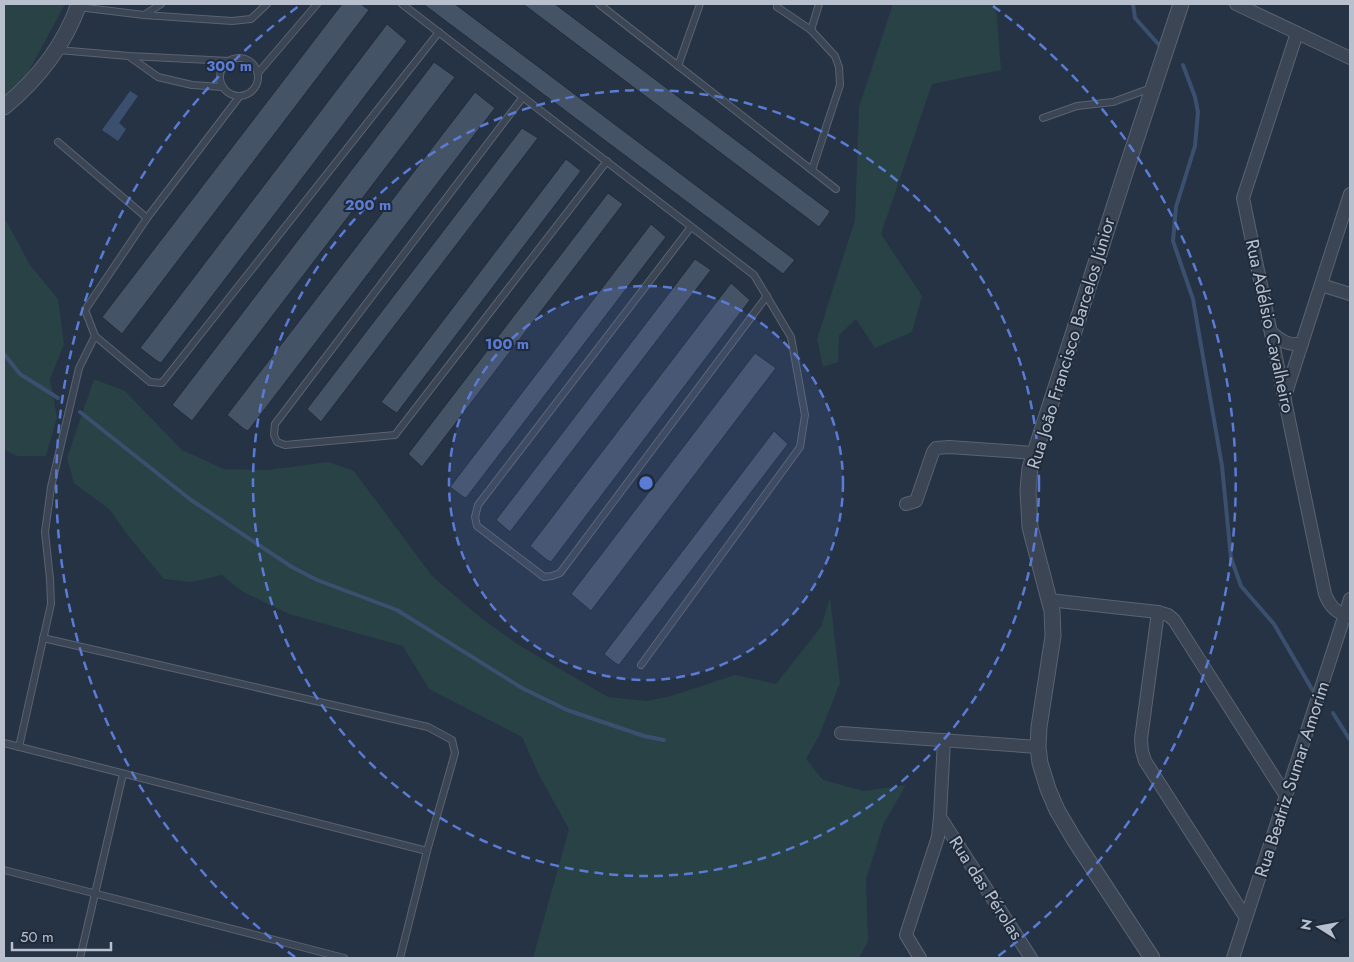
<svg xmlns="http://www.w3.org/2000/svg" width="1354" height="962" font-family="Jost,sans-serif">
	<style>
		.green { fill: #284246 }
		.water { fill: #3b4f6e }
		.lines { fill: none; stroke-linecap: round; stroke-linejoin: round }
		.stream { stroke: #3b4f6e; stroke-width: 4 }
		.building { fill: #455367; stroke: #212c3b }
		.service-casing { stroke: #596371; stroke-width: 8 }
		.minor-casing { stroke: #596371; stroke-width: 14 }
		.tertiary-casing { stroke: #596371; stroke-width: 17 }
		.service { stroke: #3b4554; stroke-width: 6 }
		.minor { stroke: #3b4554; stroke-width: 12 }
		.tertiary { stroke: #3b4554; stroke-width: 15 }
		.ring { fill: none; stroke: #5b7cd4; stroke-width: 2.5; stroke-dasharray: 9 6 }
		.labels { text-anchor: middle; stroke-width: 4; stroke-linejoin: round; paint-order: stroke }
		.street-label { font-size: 18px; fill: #b8c0cd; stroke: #1f2a3a }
		.centre { fill: #5b7cd4; stroke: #1f2a3a; stroke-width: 2.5 }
		.ring-label { font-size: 15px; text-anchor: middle; font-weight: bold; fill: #5b7cd4; stroke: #1f2a3a; stroke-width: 4; stroke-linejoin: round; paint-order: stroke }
	</style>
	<rect width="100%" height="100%" fill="#263345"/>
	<!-- green -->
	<g class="green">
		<path d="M4,4H65L24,80L4,100Z"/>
		<path d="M893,4H996L1001,70L932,84L881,234L922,296L912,332L875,348L856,319L839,335L838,362L823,367L817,339L855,220L859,107Z"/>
		<path d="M4,217L30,265L58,299L64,344L50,379L57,417L46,456H18L4,450Z"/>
		<path d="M94,379L125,391L182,450L224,469L268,470L328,462L354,471L432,576L481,618L517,644L608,697L647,701L671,696L735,675L776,684L821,627L830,598L840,683L819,736L806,759L823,780L864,791L906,785L884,823L866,879L868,941L859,958H533L569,829L539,775L522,737L429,689L403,646L289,614L243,592L222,575L191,582L164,579L130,538L109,509L74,483L67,458Z"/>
	</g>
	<!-- water -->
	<path class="water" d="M130,91L138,96L119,123L126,129L118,141L102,130Z"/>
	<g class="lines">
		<!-- stream -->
		<g class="stream">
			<path d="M1133,4L1135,18L1160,46"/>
			<path d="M1183,65L1195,97L1198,112L1195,146L1176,207L1173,241L1193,299L1222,466L1231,558L1241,586L1274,624L1313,691"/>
			<path d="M4,354L20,374L58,398"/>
			<path d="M80,412L191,500L292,567L317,580L397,610L522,688L567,710L644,736L664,740"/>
			<path d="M1333,713L1350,740"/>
		</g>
	</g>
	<!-- building -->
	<g class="building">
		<path d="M342,4H361L369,10L122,334L102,317Z"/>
		<path d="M423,4H455L795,260L783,274Z"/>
		<path d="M523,4H555L810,196L830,211L828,215L819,227Z"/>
		<path d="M387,24L407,41L161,363L157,361L140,348Z"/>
		<path d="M434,62L455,77L192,421L172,405Z"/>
		<path d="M475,92L495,108L248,431L244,429L227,415Z"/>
		<path d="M522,128L538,138L321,422L307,409Z"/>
		<path d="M566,159L581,171L397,413L392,410L381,402Z"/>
		<path d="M608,193L623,204L422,467L408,454Z"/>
		<path d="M651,224L666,237L466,498L462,496L450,487Z"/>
		<path d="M695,259L711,270L510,532L496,520Z"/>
		<path d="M731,283L750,300L551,562L547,560L530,546Z"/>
		<path d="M755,353L776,368L591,611L571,594Z"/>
		<path d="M774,431L788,444L619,665L615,663L604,654Z"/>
	</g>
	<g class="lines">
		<!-- service casing -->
		<g class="service-casing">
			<g id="service">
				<path d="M402,4L754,275L791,337L805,415L800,447L641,665"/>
				<path d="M599,4L836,189"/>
				<path d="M78,7L144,15L232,21L251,19L267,4"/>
				<path d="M777,7L811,30L835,56L839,67L840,85L812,170"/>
				<path d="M144,15L161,4"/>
				<path d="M811,30L819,4"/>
				<path d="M58,50L129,56L230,61"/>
				<path d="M130,57L158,77L192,85L223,87"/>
				<circle cx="239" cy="77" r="19"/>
				<path d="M678,66L700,4"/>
				<path d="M258,73L317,4"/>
				<path d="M239,97L147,218L85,310L95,336L150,382L162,383L439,32"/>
				<path d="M523,97L275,424L274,435L277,442L285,445L395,435L607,161"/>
				<path d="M1043,118L1077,106L1113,102L1151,88"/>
				<path d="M58,142L147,218"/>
				<path d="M691,227L478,505L475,517L477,526L544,577L552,576L560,573L767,296"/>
				<path d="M43,638L428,727L452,740L455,753L427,851L400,958"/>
				<path d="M4,743L427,851"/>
				<path d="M19,747L51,604L50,579L45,532L51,487L79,368L95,336"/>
				<path d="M4,870L344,958"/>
				<path d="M80,958L123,774"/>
			</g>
		</g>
		<!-- minor casing -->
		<g class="minor-casing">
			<g id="minor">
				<path d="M1236,4L1350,58"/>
				<path d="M1297,33L1243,198L1325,594C1330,607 1337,613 1350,617"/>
				<path d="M1321,285L1350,294"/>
				<path d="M1271,332C1282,342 1288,345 1302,344"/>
				<path d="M1285,396L1350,194"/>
				<path d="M906,504L916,501L933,452L936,448L949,447L1035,453"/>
				<path d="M1049,600L1158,612L1168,615L1174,620L1286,796"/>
				<path d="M1158,612L1141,739L1142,751L1145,761L1246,918"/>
				<path d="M841,733L1038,747"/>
				<path d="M940,817L1031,958"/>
				<path d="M920,958L906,935L938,837L940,817L944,740"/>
				<path d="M1233,958L1350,599"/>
			</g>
		</g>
		<!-- tertiary casing -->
		<g class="tertiary-casing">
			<g id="tertiary">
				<path d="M4,107C38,79 64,46 79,4"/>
				<path d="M1152,958L1074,839L1057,810L1048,789L1040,763L1038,747L1039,727L1053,636L1052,611L1030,527L1028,490L1030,468L1125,173L1181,4"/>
			</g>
		</g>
		<!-- service -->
		<use href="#service" class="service"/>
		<!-- minor -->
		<use href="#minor" class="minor"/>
		<!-- tertiary -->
		<use href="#tertiary" class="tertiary"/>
	</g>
	<!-- distance rings -->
	<circle cx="646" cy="483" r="197" fill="#5b7cd4" fill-opacity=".12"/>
	<g class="ring">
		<circle cx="646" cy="483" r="197"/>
		<circle cx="646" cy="483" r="393"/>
		<path d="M295 957A590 590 0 0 1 299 6M993 6A590 590 0 0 1 997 957"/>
	</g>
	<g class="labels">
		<!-- street labels -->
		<g class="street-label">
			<text transform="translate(1270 326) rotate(78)" y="6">Rua Adélsio Cavalheiro</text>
			<text transform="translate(1071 343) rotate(-73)" y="6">Rua João Francisco Barcelos Júnior</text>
			<text transform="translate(1292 779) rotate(-72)" y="6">Rua Beatriz Sumar Amorim</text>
			<text transform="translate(986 888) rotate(57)" y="6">Rua das Pérolas</text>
		</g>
	</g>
	<circle cx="646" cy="483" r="8" class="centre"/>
	<g class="ring-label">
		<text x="229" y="71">300 m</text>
		<text x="368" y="210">200 m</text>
		<text x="507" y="349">100 m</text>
	</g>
	<!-- border -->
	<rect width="1354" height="962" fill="none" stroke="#b8c0cd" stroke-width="10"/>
	<!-- north arrow -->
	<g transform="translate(1319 927) rotate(281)" stroke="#1f2a3a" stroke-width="4" paint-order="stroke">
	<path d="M0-4L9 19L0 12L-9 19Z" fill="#b8c0cd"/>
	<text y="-8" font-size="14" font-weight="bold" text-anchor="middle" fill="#b8c0cd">N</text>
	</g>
	<!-- scale -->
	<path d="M12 942v8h99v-8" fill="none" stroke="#b8c0cd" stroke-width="2.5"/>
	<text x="20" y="942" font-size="15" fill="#b8c0cd" stroke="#1f2a3a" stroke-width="4" paint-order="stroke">50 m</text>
</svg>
